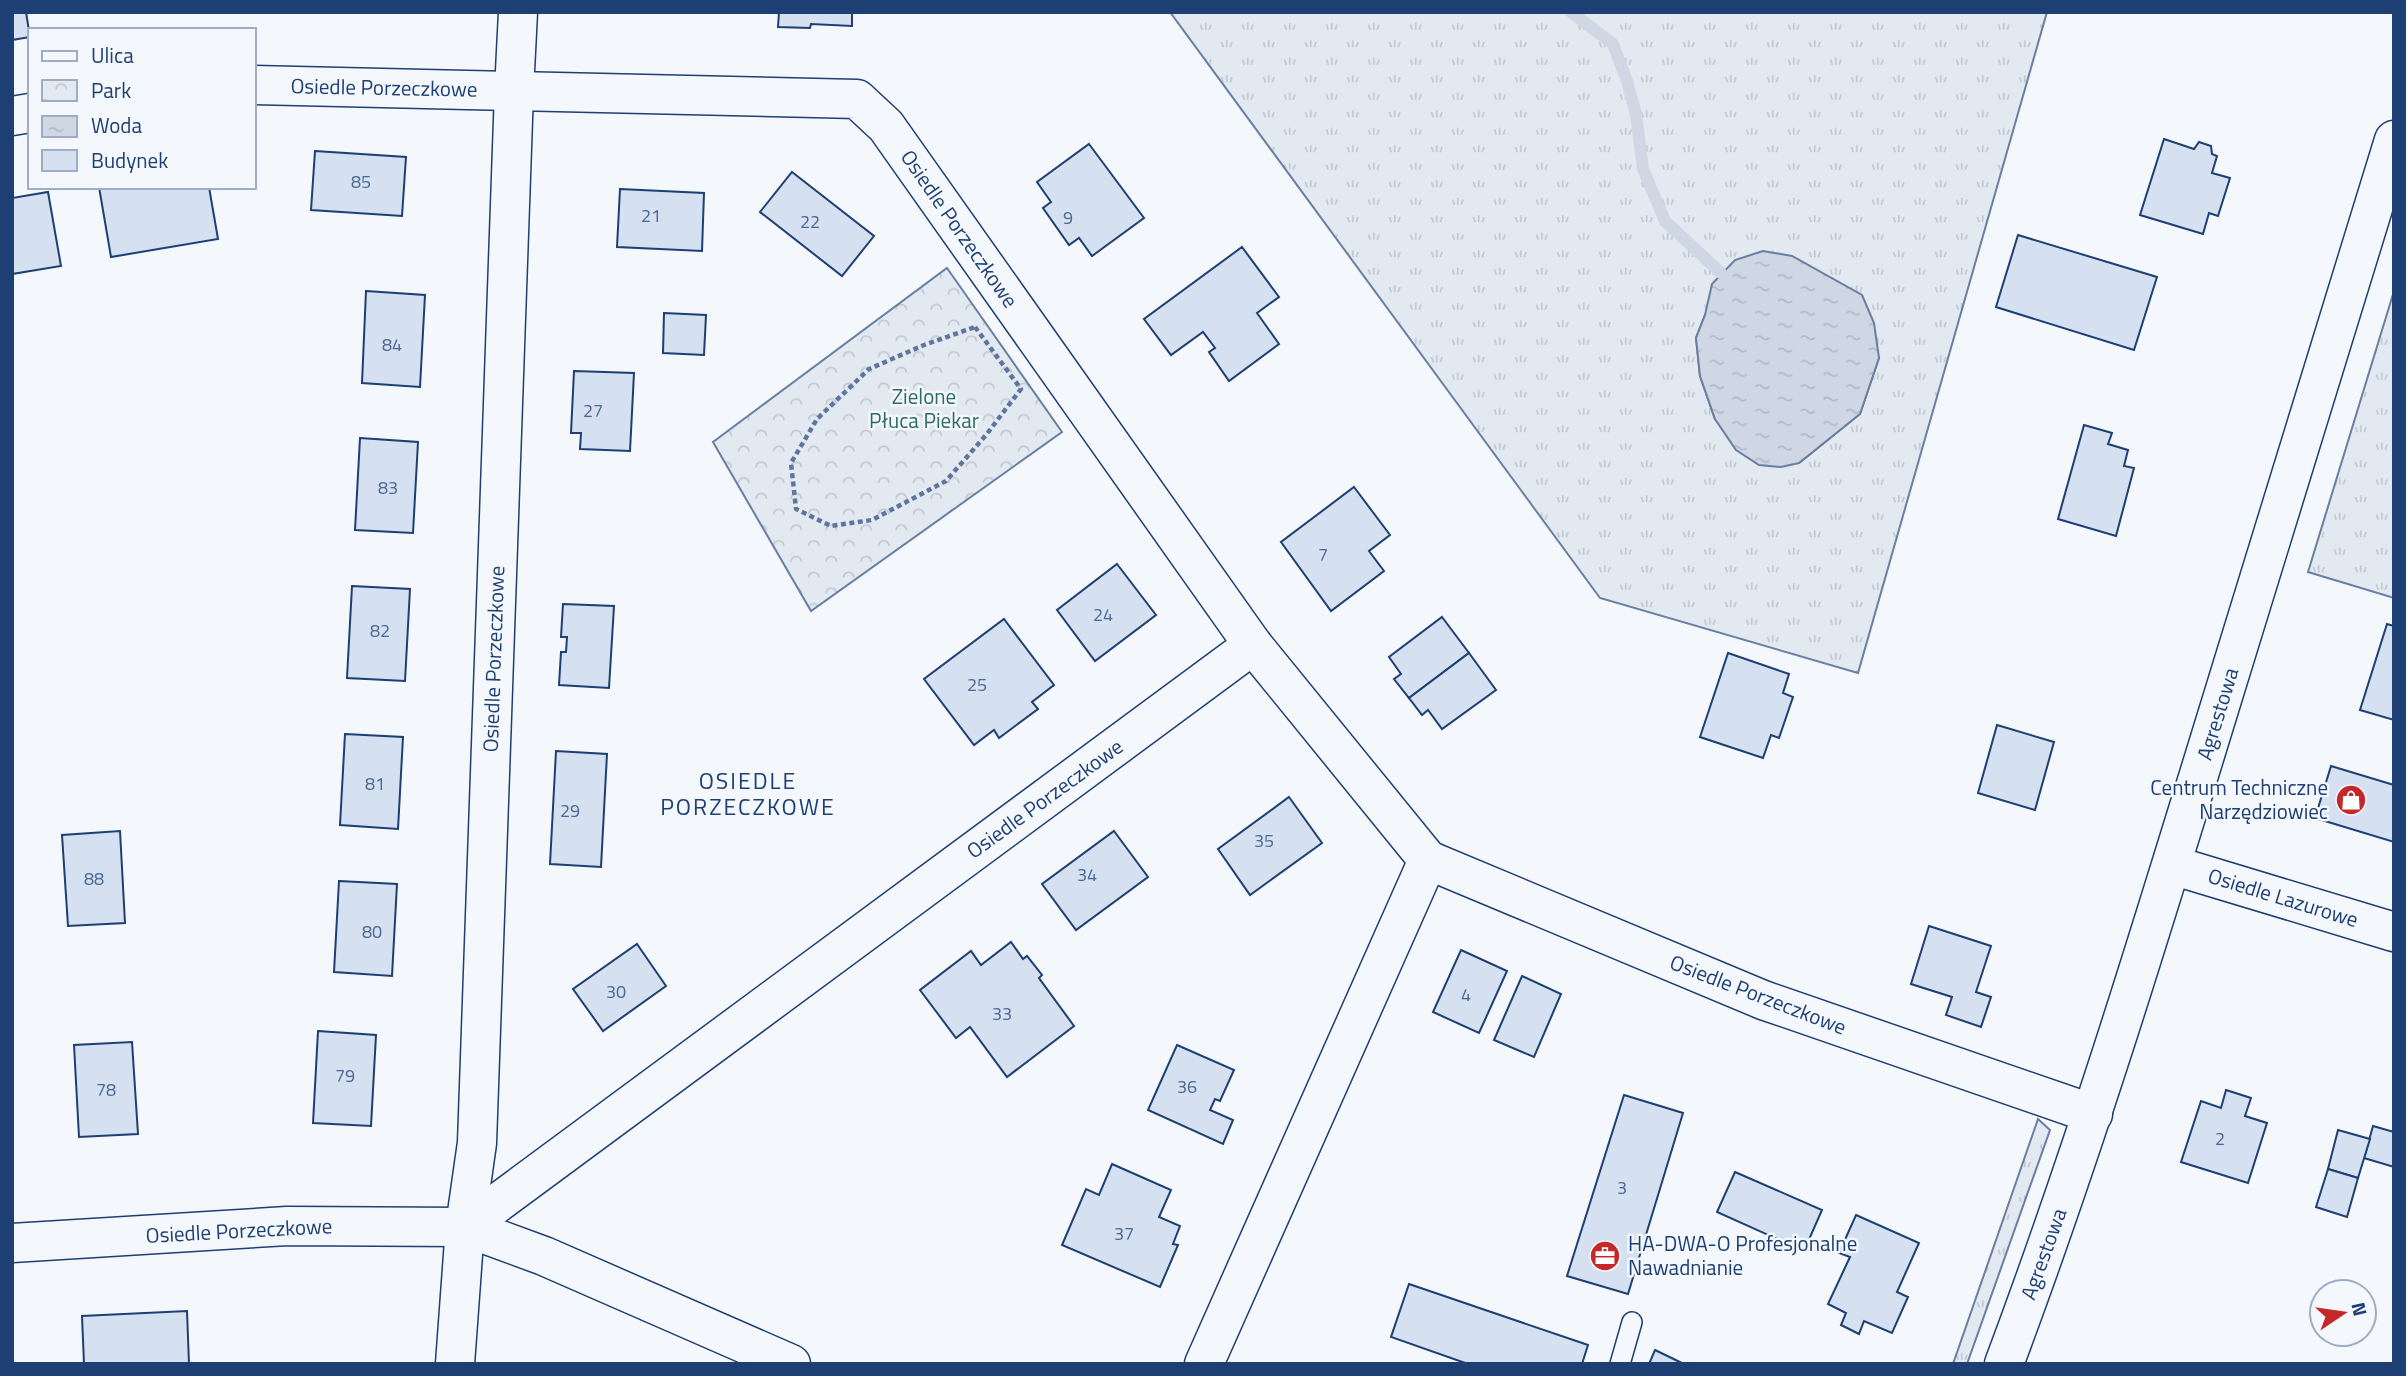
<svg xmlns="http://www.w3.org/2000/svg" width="2406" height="1376" font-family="'Titillium Web',sans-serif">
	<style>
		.grass { fill: url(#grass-tufts); stroke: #687fa3; stroke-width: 2; fill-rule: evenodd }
		.park { fill: url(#park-crowns); stroke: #687fa3; stroke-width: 2 }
		.water { fill: url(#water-ripples); stroke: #687fa3; stroke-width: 2 }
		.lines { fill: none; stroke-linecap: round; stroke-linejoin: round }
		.stream { stroke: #cfd7e4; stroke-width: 12 }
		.building { fill: #d5e0f0; stroke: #1d3f73; stroke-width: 2 }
		.service-casing { stroke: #1d3f73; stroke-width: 22 }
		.minor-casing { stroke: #1d3f73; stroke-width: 41 }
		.secondary-casing { stroke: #1d3f73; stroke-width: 41 }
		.path { stroke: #5e769c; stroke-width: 4.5; stroke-dasharray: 5 3.5; stroke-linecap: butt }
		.service { stroke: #f4f7fb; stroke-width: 19 }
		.minor { stroke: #f4f7fb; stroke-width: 38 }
		.secondary { stroke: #f4f7fb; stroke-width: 38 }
		.labels { text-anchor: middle; stroke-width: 5; stroke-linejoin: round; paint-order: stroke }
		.number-label { font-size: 18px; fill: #4b6792 }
		.street-label { font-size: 21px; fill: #1d3f73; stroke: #f4f7fb }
		.park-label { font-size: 21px; fill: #2c6c60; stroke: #f4f7fb }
		.poi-label { font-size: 21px; fill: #1d3f73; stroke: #f4f7fb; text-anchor: end }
		.neighbourhood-label { font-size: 23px; letter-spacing: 2px; fill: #1d3f73; stroke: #f4f7fb }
	</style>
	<defs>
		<pattern id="grass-tufts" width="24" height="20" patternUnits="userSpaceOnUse" patternTransform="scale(1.75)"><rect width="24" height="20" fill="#e3e9f0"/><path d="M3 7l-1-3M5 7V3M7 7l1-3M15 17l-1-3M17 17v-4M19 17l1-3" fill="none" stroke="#c2c9d1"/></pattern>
		<pattern id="park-crowns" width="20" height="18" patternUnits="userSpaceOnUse" patternTransform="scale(1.75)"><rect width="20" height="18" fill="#e3e9f0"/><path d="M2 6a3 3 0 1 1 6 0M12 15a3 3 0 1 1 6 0" fill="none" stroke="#c2c9d1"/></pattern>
		<pattern id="water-ripples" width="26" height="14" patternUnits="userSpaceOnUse" patternTransform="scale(1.75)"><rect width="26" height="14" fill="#cfd7e4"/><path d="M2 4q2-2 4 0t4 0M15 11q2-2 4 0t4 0" fill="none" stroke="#b1bac7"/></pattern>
	</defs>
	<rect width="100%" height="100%" fill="#f4f7fb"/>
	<!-- grass -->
	<g class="grass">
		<path d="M1170,12H2047L1858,673L1600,598ZM1705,315L1879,358L1860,414L1799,463L1715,419L1700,376L1696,338Z"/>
		<path d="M2394,291V598L2308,572Z"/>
		<path d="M2038,1119L2050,1130L1967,1364H1953Z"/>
	</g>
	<!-- park -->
	<path class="park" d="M947,268L1062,432L811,611L713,442Z"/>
	<!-- water -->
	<path class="water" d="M1763,251L1792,256L1862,295L1874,323L1879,358L1860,414L1799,463L1781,467L1759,465L1736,450L1715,419L1700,376L1696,338L1705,315L1712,284L1735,260Z"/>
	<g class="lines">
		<!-- stream -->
		<path class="stream" d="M1571,12L1613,44L1627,81L1636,114L1643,169L1665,221L1721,273"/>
	</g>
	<!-- building -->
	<g class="building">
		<path d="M12,12H26L30,37L12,40Z"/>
		<path d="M779,12H852V26L811,24L810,28L778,27Z"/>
		<path d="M2164,139L2194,149L2199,142L2211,146L2212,154L2217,156L2212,173L2230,178L2218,216L2209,213L2203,234L2140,215Z"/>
		<path d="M1089,144L1144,218L1092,256L1079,238L1069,245L1043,208L1051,202L1037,182Z"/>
		<path d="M315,151L406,157L402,216L311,210Z"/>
		<path d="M792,172L874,236L842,276L760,212Z"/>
		<path d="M99,187H209L218,239L111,257Z"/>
		<path d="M620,189L704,193L702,251L617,247Z"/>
		<path d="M48,192L61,266L12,274V198Z"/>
		<path d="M2018,235L2157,277L2134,350L1996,307Z"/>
		<path d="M1242,247L1279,297L1257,313L1279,344L1229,381L1209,352L1215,348L1203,332L1171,355L1144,319Z"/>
		<path d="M366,291L425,295L420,387L362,383Z"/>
		<path d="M664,313L706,315L704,355L663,353Z"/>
		<path d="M574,371L634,373L630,451L580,449L581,433H571Z"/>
		<path d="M2084,425L2112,433L2108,444L2128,450L2124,466L2134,468L2116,536L2058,519Z"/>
		<path d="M360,438L418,442L413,533L355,530Z"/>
		<path d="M1354,487L1390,535L1369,551L1384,571L1331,611L1281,542Z"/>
		<path d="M1117,564L1156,615L1095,661L1057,610Z"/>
		<path d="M352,586L410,589L405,681L347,678Z"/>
		<path d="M563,604L614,606L609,688L559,685L561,652H566L567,637H561Z"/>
		<path d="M1442,617L1469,653L1409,698L1394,679L1401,674L1389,657Z"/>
		<path d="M1004,619L1054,685L1032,702L1038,709L999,738L994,730L974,745L924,679Z"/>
		<path d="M2387,624L2394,626V720L2360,710Z"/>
		<path d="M1469,653L1496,690L1442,729L1428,710L1422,715L1409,698Z"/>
		<path d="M1728,653L1789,674L1783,693L1793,697L1779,738L1771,735L1763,758L1700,737Z"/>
		<path d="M1997,725L2054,742L2035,810L1978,793Z"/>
		<path d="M345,734L403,737L398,829L340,825Z"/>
		<path d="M556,751L607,754L601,867L550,864Z"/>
		<path d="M2331,766L2394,785V842L2315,818Z"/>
		<path d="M1289,797L1322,843L1250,895L1218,849Z"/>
		<path d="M120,831L125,923L68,926L62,835Z"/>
		<path d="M1114,831L1148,877L1076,930L1042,884Z"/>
		<path d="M339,881L397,884L392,976L334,972Z"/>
		<path d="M1929,926L1991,946L1976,992L1991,997L1981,1027L1946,1015L1952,997L1911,984Z"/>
		<path d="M1011,942L1023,959L1027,956L1042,975L1039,978L1074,1026L1007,1077L970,1027L956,1038L920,990L971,951L981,965Z"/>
		<path d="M637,944L666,986L603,1031L573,989Z"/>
		<path d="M1461,950L1507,971L1479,1033L1433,1012Z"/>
		<path d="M1522,976L1561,994L1534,1057L1494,1040Z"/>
		<path d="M318,1031L376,1035L371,1126L313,1123Z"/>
		<path d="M132,1042L138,1134L79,1137L74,1045Z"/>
		<path d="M1177,1045L1234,1070L1220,1101L1215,1099L1210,1110L1233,1120L1223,1144L1148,1110Z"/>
		<path d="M2226,1090L2251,1098L2245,1116L2267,1123L2248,1183L2181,1162L2201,1101L2221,1108Z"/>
		<path d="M1624,1095L1683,1113L1628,1294L1567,1276Z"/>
		<path d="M2373,1126L2394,1132V1167L2364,1158Z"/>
		<path d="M2338,1130L2370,1139L2358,1178L2328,1169Z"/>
		<path d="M1112,1164L1171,1190L1159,1217L1180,1226L1173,1244L1178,1245L1160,1287L1062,1245L1086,1189L1099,1195Z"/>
		<path d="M2328,1169L2358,1178L2347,1217L2316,1207Z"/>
		<path d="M1735,1172L1822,1210L1804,1251L1717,1212Z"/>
		<path d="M1856,1215L1919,1243L1897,1292L1908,1297L1892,1333L1864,1321L1859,1334L1841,1325L1846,1313L1828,1304L1850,1257L1839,1253Z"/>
		<path d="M1409,1284L1588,1345L1582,1364H1468L1391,1337Z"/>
		<path d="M187,1311L189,1364H84L82,1316Z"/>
		<path d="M1655,1350L1684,1364H1649Z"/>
	</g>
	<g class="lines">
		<!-- service casing -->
		<g class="service-casing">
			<path id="service" d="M1620,1364L1632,1322"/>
		</g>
		<!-- minor casing -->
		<g class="minor-casing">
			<g id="minor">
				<path d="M254,85L514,91L518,12"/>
				<path d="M12,116L30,113"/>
				<path d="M2172,865L2394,932"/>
				<path d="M12,1243L287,1226L465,1227L1253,645"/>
				<path d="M455,1364L465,1227"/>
				<path d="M791,1364L544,1256L465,1227L477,1143L514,91L857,99L886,126L1253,645L1428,860L1763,1000L2093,1114"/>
				<path d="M1204,1364L1428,860"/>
			</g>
		</g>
		<!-- secondary casing -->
		<g class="secondary-casing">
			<path id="secondary" d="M2004,1364C2082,1156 2147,944 2212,732C2273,535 2333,337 2394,140"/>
		</g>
		<!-- path -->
		<path class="path" d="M975,327L1021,389L986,435L946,481L872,520L831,526L796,509L791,463L817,419L869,369L924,345Z"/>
		<!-- service -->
		<use href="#service" class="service"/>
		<!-- minor -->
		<use href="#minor" class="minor"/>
		<!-- secondary -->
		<use href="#secondary" class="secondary"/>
	</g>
	<!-- icons -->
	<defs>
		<g id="shop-disc" transform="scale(1.575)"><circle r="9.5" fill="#c62828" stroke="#f4f7fb"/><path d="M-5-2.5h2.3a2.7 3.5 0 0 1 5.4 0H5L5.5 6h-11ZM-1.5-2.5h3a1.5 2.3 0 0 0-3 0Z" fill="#fff"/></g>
		<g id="office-disc" transform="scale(1.575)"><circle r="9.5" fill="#c62828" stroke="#f4f7fb"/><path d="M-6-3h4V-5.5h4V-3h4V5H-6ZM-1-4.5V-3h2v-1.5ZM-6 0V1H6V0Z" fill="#fff"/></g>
	</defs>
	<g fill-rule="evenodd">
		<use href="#shop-disc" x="2351" y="800"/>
		<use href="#office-disc" x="1605" y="1256"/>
	</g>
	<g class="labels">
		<!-- number labels -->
		<g class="number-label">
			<text x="361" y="188">85</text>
			<text x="651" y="222">21</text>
			<text x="1068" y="224">9</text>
			<text x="810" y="228">22</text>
			<text x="392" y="351">84</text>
			<text x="593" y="417">27</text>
			<text x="388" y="494">83</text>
			<text x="1323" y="561">7</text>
			<text x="1103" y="621">24</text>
			<text x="380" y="637">82</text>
			<text x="977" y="691">25</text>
			<text x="375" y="790">81</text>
			<text x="570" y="817">29</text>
			<text x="1264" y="847">35</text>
			<text x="1087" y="881">34</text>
			<text x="94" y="885">88</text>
			<text x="372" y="938">80</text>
			<text x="616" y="998">30</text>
			<text x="1466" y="1001">4</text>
			<text x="1002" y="1020">33</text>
			<text x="345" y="1082">79</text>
			<text x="1187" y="1093">36</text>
			<text x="106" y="1096">78</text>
			<text x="2220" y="1145">2</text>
			<text x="1622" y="1194">3</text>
			<text x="1124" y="1240">37</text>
		</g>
		<!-- street labels -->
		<g class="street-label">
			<text transform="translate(384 88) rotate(1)" y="7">Osiedle Porzeczkowe</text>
			<text transform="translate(959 229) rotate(55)" y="7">Osiedle Porzeczkowe</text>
			<text transform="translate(494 659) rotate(-88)" y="7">Osiedle Porzeczkowe</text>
			<text transform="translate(2218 714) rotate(-73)" y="7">Agrestowa</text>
			<text transform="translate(1045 799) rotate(-36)" y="7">Osiedle Porzeczkowe</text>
			<text transform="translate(2283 898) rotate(17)" y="7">Osiedle Lazurowe</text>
			<text transform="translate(1758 995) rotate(21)" y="7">Osiedle Porzeczkowe</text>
			<text transform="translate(239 1231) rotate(-3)" y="7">Osiedle Porzeczkowe</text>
			<text transform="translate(2044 1254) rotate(-70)" y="7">Agrestowa</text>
		</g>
		<!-- park labels -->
		<g class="park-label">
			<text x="924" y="404">Zielone<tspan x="924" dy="24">Płuca Piekar</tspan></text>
		</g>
		<!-- poi labels -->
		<g class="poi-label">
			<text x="2328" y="795">Centrum Techniczne<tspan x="2328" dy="24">Narzędziowiec</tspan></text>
			<text x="1628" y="1251" text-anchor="start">HA-DWA-O Profesjonalne<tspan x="1628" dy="24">Nawadnianie</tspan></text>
		</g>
		<!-- neighbourhood labels -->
		<g class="neighbourhood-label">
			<text x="748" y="789">OSIEDLE<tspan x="748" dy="26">PORZECZKOWE</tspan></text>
		</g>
	</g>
	<!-- border -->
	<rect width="2406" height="1376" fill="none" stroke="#1d3f73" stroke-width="28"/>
	<!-- legend -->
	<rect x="28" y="28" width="228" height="161" fill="#f4f7fb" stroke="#9eadc5" stroke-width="2"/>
	<rect x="42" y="51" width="35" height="10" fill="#f4f7fb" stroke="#9eadc5" stroke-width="2"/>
	<text x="91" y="63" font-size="21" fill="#1d3f73">Ulica</text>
	<rect x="42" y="80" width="35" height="21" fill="url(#park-crowns)" stroke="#9eadc5" stroke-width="2"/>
	<text x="91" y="98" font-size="21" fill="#1d3f73">Park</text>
	<rect x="42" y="116" width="35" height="21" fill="url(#water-ripples)" stroke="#9eadc5" stroke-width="2"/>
	<text x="91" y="133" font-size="21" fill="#1d3f73">Woda</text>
	<rect x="42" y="150" width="35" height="21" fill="#d5e0f0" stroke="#9eadc5" stroke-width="2"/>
	<text x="91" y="168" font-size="21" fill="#1d3f73">Budynek</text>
	<!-- north arrow -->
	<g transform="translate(2343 1313) rotate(77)"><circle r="33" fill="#f4f7fb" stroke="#9eadc5" stroke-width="2"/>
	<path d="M0-5L12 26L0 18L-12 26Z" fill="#c62828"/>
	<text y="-10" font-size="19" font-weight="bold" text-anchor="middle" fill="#1d3f73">N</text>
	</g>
</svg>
